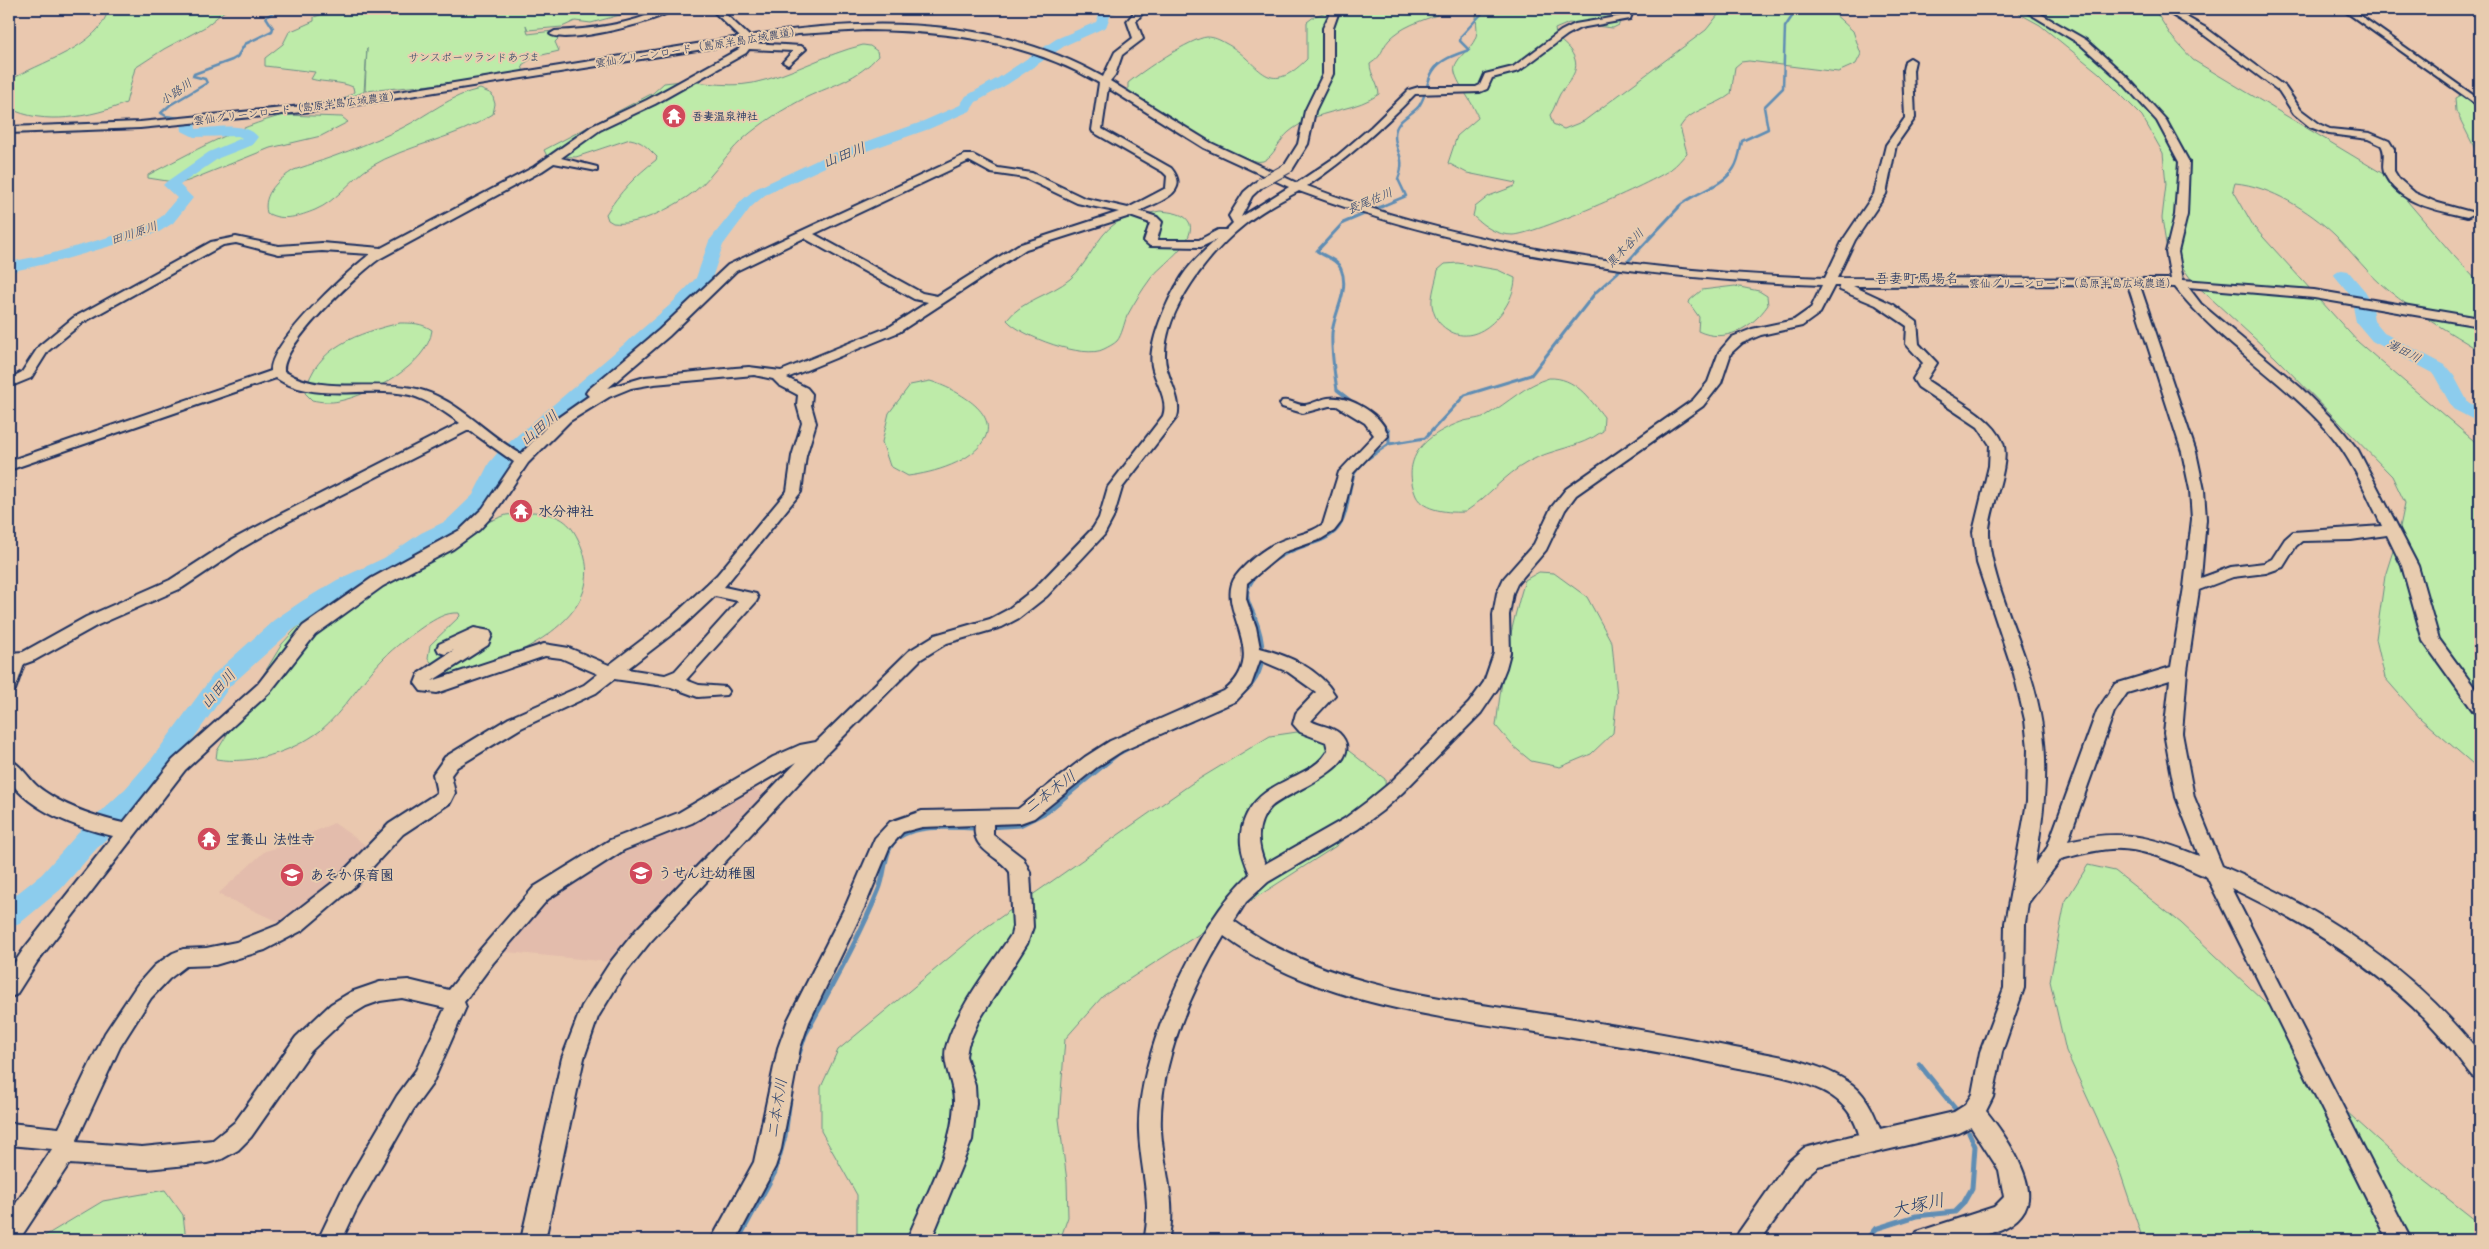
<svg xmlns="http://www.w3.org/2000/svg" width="2489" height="1249" font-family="Mali,'Klee One',sans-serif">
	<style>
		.built { fill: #e3bcac }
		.green { fill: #beeba9; stroke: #6c8d84 }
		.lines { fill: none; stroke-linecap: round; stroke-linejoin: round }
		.stream-far3 { stroke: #5f8db4; stroke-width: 2.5 }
		.stream-far2 { stroke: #5f8db4; stroke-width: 3 }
		.stream-far1 { stroke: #5f8db4; stroke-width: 4 }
		.stream { stroke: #5f8db4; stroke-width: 5 }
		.river { fill: #8ccced; fill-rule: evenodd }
		.minor-casing { stroke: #1b2f5e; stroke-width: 4 }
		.minor { fill: #e8ccaf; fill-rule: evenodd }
		.minor-bridge-casing { stroke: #1b2f5e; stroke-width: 12; stroke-linecap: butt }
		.minor-bridge { stroke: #e8ccaf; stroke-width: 10 }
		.labels { text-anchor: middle; stroke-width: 4; stroke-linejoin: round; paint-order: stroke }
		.far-street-label { font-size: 11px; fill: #1b2f5e; stroke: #e8ccaf }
		.far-park-label { font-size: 11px; fill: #2b4266; stroke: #e8ccaf }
		.far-poi-label { font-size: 11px; font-weight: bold; fill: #1b2f5e; stroke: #e8ccaf; text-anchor: start }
		.far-water-label { font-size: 12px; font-style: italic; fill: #263f6c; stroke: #e8ccaf }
		.far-quarter-label { font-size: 14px; fill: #1b2f5e; stroke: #e8ccaf }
		.poi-label { font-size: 14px; font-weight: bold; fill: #1b2f5e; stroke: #e8ccaf; text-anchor: start }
		.water-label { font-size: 15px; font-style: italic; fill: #263f6c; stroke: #e8ccaf }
		.near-water-label { font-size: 18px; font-style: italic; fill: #263f6c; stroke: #e8ccaf }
	</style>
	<rect width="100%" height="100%" fill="#eac8af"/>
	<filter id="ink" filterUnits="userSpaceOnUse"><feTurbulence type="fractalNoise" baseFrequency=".02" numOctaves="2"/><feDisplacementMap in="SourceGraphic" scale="10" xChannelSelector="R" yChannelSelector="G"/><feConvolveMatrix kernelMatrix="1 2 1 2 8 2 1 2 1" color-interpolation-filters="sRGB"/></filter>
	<g filter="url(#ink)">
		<!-- built -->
		<g class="built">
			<path d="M749,786L768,796L611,962L496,951L536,904L615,851Z"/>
			<path d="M334,823L371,849L285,925L218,894L265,851L280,847Z"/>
		</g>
		<!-- green -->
		<g class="green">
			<path d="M108,9H227L205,27L164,49L135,68L126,103C92,117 43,126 9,108V81C38,62 101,47 108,9Z"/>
			<path d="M338,9H564L599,15L626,9L627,13L591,23L575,21L562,27L528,30L526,25L528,34L553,31L561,36L555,42L559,51L534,57L522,65L524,73L475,81L365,91L367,48L364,92L344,99L354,92L353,87C340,81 325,83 311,79L315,72L265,66V58L283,44L289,32L314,21V17Z"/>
			<path d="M1334,9L1437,10V15C1420,21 1401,27 1389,40C1380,50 1384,55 1370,64C1370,74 1378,83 1379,94C1357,110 1328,109 1304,122C1295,127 1286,133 1281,141C1275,149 1272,157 1263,161C1246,168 1146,103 1128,91V83C1142,71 1191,38 1207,37C1214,37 1220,40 1225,43C1261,61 1265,101 1307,59V22L1315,16Z"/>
			<path d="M1478,9H1615C1619,15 1620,18 1619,25L1613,28L1569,23L1555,29C1556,40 1563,41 1570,50C1584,69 1569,80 1560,94C1556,101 1555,108 1550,115L1553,124L1564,129L1584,121L1706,30L1718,15L1719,9L1831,11L1853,31L1861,54L1856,64L1838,72L1749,61L1741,62L1735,67L1731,94C1715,107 1690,109 1680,127L1687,153C1682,158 1677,165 1671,169C1653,183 1533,235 1513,235C1496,235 1485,227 1473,216L1475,207L1489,196L1515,186L1516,183L1467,173L1448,163L1457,136L1478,118C1475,103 1451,78 1455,66C1459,55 1471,49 1475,39C1480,29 1473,17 1478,9Z"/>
			<path d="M2017,9H2154L2172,37L2193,60L2385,175L2454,256L2480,284V351C2449,332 2416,313 2388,290C2368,274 2353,253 2335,235C2310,211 2270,186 2235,183L2233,190L2254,227L2358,342L2480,446V770L2420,718L2385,678L2376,639L2385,576L2399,532L2405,503L2392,476L2275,357L2193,282L2166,244L2162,218L2166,184L2163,153L2142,116L2099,73L2040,25L2020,14Z"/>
			<path d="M863,45L870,46L877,51L878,56C858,79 833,85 807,97C785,108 761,123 743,139C723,157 710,182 687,197C667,210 637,226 613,223L608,220L606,214C620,192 635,176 656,160L657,157C648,148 642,141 630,139L576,157L547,156L544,150L653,93L664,83C693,78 724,89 753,83C791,75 825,54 863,45Z"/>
			<path d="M480,89L492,94L495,104L493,114C456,139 408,144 370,167C351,179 337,201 315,210C300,216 283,222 267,213C262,194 279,179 294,170C330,158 368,145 402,128C428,115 451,95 480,89Z"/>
			<path d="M2464,93L2480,97V159L2456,111L2455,98Z"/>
			<path d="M284,115L342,117L348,122L321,136L270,148L188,181L180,183L148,178V175C192,152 236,127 284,115Z"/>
			<path d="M1160,211C1170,212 1186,213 1190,224C1195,243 1161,265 1151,278C1142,290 1134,303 1127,316C1124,323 1122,335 1117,341C1114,344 1108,347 1104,349C1085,360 1020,336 1007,320C1022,300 1051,295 1070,279C1089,263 1096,236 1116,223C1128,216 1146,214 1160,211Z"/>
			<path d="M1458,263L1498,270L1515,278C1515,307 1478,350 1448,330C1438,324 1434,316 1432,305C1431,295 1436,281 1438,270L1445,264Z"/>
			<path d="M1735,286L1759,291L1767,296L1768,305C1752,328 1725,344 1698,331L1699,317L1689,303L1690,300L1702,290Z"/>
			<path d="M400,323C412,323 422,323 432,330C428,365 370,395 339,401C331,403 321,402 312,400L305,393C315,346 359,333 400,323Z"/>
			<path d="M1549,378C1575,377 1589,398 1604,417L1603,431C1578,449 1553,448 1528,462C1504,475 1488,497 1465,512C1450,513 1423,511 1416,496C1399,455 1429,433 1464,421C1472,419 1480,419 1487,415C1508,403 1525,385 1549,378Z"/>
			<path d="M930,381C950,387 999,410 985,438C973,462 933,473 908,476L890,466L882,442L889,413L910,385Z"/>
			<path d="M533,512C555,514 568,518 578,539C609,602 550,638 502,660C487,667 463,680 447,675C438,672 433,665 428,658L430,645L460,616L459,613C445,612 436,619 424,626C410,636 395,646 383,659C361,681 344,711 320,731C292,752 251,765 216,759L217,751L282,644L303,621L341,596L485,523L506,515Z"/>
			<path d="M1539,572L1554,573L1587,597L1612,643L1617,696L1613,733L1591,754L1560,767L1531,761L1513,746L1496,726C1502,676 1510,628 1525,580Z"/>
			<path d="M1311,730L1331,737L1385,779L1386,801L1336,846L1103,996L1065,1039L1059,1119L1067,1181L1068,1217L1060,1240H857V1195L821,1131V1087L838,1050L985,928L1191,784L1270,736Z"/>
			<path d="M2088,865L2115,871L2181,923L2280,1016L2346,1111L2410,1169L2480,1224V1240H2143L2116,1160L2066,1051L2050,981L2065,902Z"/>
			<path d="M165,1190L183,1215L186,1240H38L103,1201Z"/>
		</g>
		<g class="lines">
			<!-- stream-far3 -->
			<g class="stream-far3">
				<path d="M1105,14L1122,9"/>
				<path d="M186,119L166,116L161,113L170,105L207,83L205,79L193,76L194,74L232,60L237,57L245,44L272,31L273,28L266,17L279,9"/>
				<path d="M1380,207L1406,196L1398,179C1407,156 1395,154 1395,135C1395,120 1411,116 1419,106C1427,95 1426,82 1433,71C1440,59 1457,54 1469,50L1460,41L1461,36L1486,9"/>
				<path d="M1678,207C1694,192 1723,187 1734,168C1739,160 1740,150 1742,141L1768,129L1764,107L1783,88L1785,27L1797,9"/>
			</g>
			<!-- stream-far2 -->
			<g class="stream-far2">
				<path d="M1354,403L1337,390C1334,371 1331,352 1332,333C1334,312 1350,290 1341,269C1337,259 1325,257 1317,251L1343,223L1383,206"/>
				<path d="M1375,416L1389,431V444"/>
				<path d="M1389,444L1425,438L1465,395L1531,375L1596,292L1617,273L1680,206"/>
				<path d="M1355,472L1367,459L1389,444"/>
			</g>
			<!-- stream-far1 -->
			<g class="stream-far1">
				<path d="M1216,710C1261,689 1273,662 1254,615C1250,606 1244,596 1249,586C1256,570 1280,555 1296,549C1310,543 1327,541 1337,529C1350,513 1346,489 1355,471"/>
				<path d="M1046,813L1118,754L1144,740L1191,721"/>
			</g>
			<!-- stream -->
			<g class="stream">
				<path d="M990,827L1020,825L1048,811"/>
				<path d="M799,1054L805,1035C831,987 859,939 879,889C886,873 883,848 899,837C920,823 955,828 978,828"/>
				<path d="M1919,1064L1957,1111"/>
				<path d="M738,1240L775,1172L785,1136L791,1092"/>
				<path d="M1866,1240L1875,1229L1916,1216L1955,1212L1963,1204L1972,1188L1975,1146L1969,1133"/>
			</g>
			<!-- river -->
			<g class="river">
				<path d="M1094,9H1107L1111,14L1106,27L1066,45L1008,84L976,102L970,111L929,129L838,161L765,195L751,207L723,245L710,284L682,313L513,459L488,503L460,531L435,543L400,568L353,590L290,632L230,686L171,771L143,803L98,847L60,890L19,924L9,928V900L42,874L80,831L125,789L153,757L214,674L274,620L302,601L337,580L384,558L421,533L446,521L473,495L489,463L499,451L670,305L696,278L709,241L741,201L755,189L828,155L919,123L960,105L966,96L998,78L1056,39L1096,22L1099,15Z"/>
				<path d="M188,117L195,121L196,129C213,128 246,121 258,137L252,145L219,158L180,185L193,198L173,223L159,232L59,261L9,272V262L50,254L147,226L161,217L177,198L163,185L166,182L209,152L242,138L238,136L194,137L182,131L181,121Z"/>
				<path d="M2342,270L2348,271L2365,291L2371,301L2374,321L2384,333L2445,365L2454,376L2468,402L2480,409V423L2453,409L2433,373L2372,341L2356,322L2351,296L2334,275L2336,271Z"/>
			</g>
			<!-- minor casing -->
			<g class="minor-casing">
				<g id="minor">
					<path d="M663,9H673C660,22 564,45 550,34L555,31C592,29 629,25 663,9Z"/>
					<path d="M711,9H720L749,36C866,17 997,16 1103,77L1115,52L1133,38L1127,21L1137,9H1146L1136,21L1143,39L1122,55L1115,75L1110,81L1211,143L1297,183L1337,156L1371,127L1409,90L1419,87H1476L1480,85L1485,74L1513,67L1561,31L1575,24L1622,16L1626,9H1634L1630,19L1580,28L1567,35L1519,71L1492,78L1487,89L1480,92L1415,94C1381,129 1347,159 1307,186C1473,249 1648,272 1825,278L1843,240L1874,194L1886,145L1905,118L1903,70L1905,61L1910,58L1915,61L1913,70L1915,118L1896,145L1886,194L1855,240L1837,278L2171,279L2166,252L2175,215L2179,162L2157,121L2121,81L2080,44L2022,9H2032L2086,40L2127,77L2166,120L2189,162L2187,215L2178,252L2183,280L2314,290L2480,318V326L2314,298L2188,287L2201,304L2301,388L2337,424L2358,450L2418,566L2439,639L2480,695V713L2474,712L2423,641L2402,566L2387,535L2351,540L2302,541L2296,546L2283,567L2266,573L2233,577L2199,590L2187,671L2182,733L2194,797L2222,866C2324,910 2410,966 2480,1053V1079L2472,1076C2458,1058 2445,1039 2429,1023C2373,965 2303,922 2231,888L2411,1240H2387L2207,877C2177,864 2144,847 2111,849C2094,850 2077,855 2061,859L2028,903L2025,923L2024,988L2002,1052L1993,1097L1986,1111C2002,1131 2035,1177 2027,1204C2016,1241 1943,1242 1913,1240L1917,1232L1994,1207L2004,1197L1999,1170L1971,1127L1959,1133L1818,1166L1804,1178L1761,1240H1735L1739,1232L1788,1162L1804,1148L1859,1134C1852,1110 1837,1096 1814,1087C1784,1074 1750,1071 1719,1064C1658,1051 1597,1042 1536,1032C1430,1016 1312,1002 1224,936C1191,990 1158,1066 1161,1130C1163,1167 1178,1203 1168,1240H1144C1153,1203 1140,1168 1139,1131C1136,1057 1196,923 1250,874C1241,853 1236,836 1247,814C1266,777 1313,779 1328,750L1326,742L1300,732L1293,724L1296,713L1316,692L1288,672L1260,660L1251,685L1236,701L1122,751L1097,767L1034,818L1020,823L993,824V835L1023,858L1030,872L1033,927L1027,944L978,1022L968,1045L966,1056L975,1086L976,1103L972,1140L931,1240H907C925,1196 952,1152 954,1103C955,1083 940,1063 947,1044C959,1005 989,969 1011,935L1013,927L1010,872C998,855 971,850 975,825L922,827L903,832L889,848L865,906L809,1022L800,1048L781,1149L775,1167L736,1240H711L754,1162L778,1048L788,1020L846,905L875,838L890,822L922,811L1018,809L1085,757L1110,741L1224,691C1273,653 1213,608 1236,576C1246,563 1265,547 1281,541C1295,535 1310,534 1323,524L1339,472L1374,435L1365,423L1337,406H1329L1303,413L1282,407L1280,404L1282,401C1291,399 1297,406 1305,405C1313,404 1320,399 1328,398C1349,395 1383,414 1388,436L1353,473L1341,522L1334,531L1321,539L1284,552L1247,583L1246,599L1256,627L1260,648C1289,656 1319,668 1335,695L1311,721C1319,726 1331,726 1339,733C1372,765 1286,792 1271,807C1255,823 1257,845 1265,864L1344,819L1368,801L1391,782L1469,703L1484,682L1494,653L1493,615L1497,593L1504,578L1534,544L1551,508L1566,489L1693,400L1708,382L1719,352L1732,337L1752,329L1794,320L1811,308L1822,285C1643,279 1467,254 1299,191C1280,201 1261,211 1244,225C1209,253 1165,309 1165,355C1164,376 1183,397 1177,417L1122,488L1113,518L1104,535L1047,596L1019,618L1002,627L947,643L921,659L827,753L650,942L623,976L598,1017L584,1058L545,1240H521L562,1058L582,1006L609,964L636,930L797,762L692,823L624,850L548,899L493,963L464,1002L466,1007L432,1084L413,1110L357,1208L342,1240H318L341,1192L397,1096L416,1070L445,1008L402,998L380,1001L366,1006L346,1018L311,1051L251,1137L238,1150L222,1159L207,1163L147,1169L69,1164L19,1240H9V1214L52,1149L9,1145V1123L59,1128L105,1033L137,985L154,966L173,953L183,949L206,948L236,942L278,925L332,883L389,824L437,793L433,774L445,757L509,718L584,685L598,674L561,658L545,656L437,693L421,691L415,683L419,673L454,650L445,654L439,652L437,648L439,644L474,628L490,631L492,635L488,645L432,681L544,644L569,648L609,665L672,617L717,575L787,491L792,456L802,423L797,405L798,395L779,385L773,379L754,375L654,384L631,388L609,397L570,421L528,463L493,515L479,530L453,549L383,586L315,635L270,692L185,770L37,962L16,995L9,997V971L23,950L113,836C76,827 32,812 9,780V760C20,763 28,778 37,786C62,806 93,816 123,823L173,760L258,684L303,626L372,578L460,530L483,508L514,462L469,430L289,521L242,548L182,588L98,625L35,660L24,664L15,690L9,692V653L23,652L86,617L170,580L232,540L279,515L460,423C445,412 428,400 410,395C367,385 315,404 276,378L9,470V461L271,371C269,343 347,272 370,254L322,251L279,254L236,243L223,245L82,323L48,351L31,378L9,387V379L22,372L39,346L73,318L211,242L236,237L279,246L322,243L381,248L534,167L592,126L647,100L739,49L741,43L323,110L140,128L9,133V127L140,122L323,104L740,37ZM866,30C947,31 1027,41 1099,83L1092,130L1093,132L1163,172L1167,176L1166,188L1128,208L1084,198L1032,173L998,168L973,155H965L728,265L659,330L588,390L586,393L589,396L549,424L521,454C487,435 461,403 424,391C381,377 322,397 284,371C282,344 357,275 379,259L542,171L554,163L597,171V167L561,158L600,130L655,104L746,53L749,49L793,51L783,62L788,65L806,49L801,46L751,43V41L798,34ZM1108,88L1204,148L1289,187L1241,217L1252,196L1266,183L1265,181H1257L1244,192L1229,216L1233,223L1226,230H1218L1199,240H1157L1162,222L1157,217L1139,211C1158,202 1192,193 1171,168L1102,129ZM969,161L991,173L1025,178L1077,203L1119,212L1018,245L937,296L922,293L814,234ZM1130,216L1150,223L1144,241L1150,246L1201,247L1216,240C1207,249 1197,257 1189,267C1173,286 1147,341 1152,366C1155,382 1169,399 1163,416L1108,487L1099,518L1093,528L1035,588L1007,610L990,619L935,635L909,651L816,742L800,745L773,757L678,813L610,840L534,887L479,951L449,990L408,980L380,982L351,992L331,1004L296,1037L235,1122L213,1140L142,1147L76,1142L120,1047L151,998L169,979L186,966L215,965L265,950L303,930L356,885L403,834L450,803L455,793L451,775L457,767L521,728L596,693L614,679L671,687L698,697L726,695L729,691L726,687L699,685L686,680L756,602L758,598L756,594L724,587L801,492L806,456L816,423L811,405L812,394L807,388L787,378L899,332L1026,249ZM804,238L914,299L928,302L891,326L781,371L749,367L735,368L645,377L608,388L669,336L736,271ZM2128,285L2182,452L2190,490L2192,519L2184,587L2171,667L2115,684L2097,711L2047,848L2035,865C2047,793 2052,745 2030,674C2019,635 1988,571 1989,532C1989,509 2011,465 2003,443C1993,416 1951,397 1928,381L1927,379L1937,363L1919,344L1917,322L1894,305L1853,286ZM1834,286H1839L1840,290L1876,305L1907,326L1906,344L1923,363L1913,379L1918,387L1978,427L1990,445L1989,466L1973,532L1977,563L2014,674L2025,720L2028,748L2027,802L2005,923L2004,988L1980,1052L1972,1094L1965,1105L1954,1112L1880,1129C1873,1110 1865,1092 1847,1081C1809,1057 1762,1054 1720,1045C1657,1032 1594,1022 1530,1012C1428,997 1319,983 1234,921L1246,902L1268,882L1358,829L1382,811L1403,792L1481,713L1498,688L1506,668L1510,653L1509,615L1513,593L1517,584L1546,550L1565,510L1576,495L1703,406L1721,383L1731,353L1742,343L1761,335L1802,326L1820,313ZM2140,286L2175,287C2218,342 2281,378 2327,430C2352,458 2366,493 2382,526L2293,532L2285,539L2272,559L2264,563L2231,567L2201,578L2206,519L2204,490L2196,452ZM715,596L738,601L675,671L665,675L627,669L684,625ZM2170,680L2164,733L2176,797L2199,856C2149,836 2122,829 2068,841L2114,712L2127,693Z"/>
					<path d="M1332,9L1339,11L1333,28V74L1315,111L1308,144L1292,170H1284L1283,168L1298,144L1305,111L1323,74V28Z"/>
					<path d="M2162,9H2172L2206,28L2285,87L2301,110L2321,125L2330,129L2370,133L2389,141L2394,149V171L2399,179L2415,193L2438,203L2471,212L2473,214L2467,217C2438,210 2396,204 2384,172C2381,163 2387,154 2381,145L2368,139L2329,134L2310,127L2294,114L2279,91L2200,32Z"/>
					<path d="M2342,9H2351L2480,100V107Z"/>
				</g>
			</g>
			<!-- minor -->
			<use href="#minor" class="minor"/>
			<!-- minor-bridge casing -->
			<g class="minor-bridge-casing">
				<path id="minor-bridge" d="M1261,183L1288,168"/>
			</g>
			<!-- minor-bridge -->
			<use href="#minor-bridge" class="minor-bridge"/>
		</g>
	</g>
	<!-- icons -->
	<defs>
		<g id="temple-disc" transform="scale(1.25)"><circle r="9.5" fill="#d1495b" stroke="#e8ccaf"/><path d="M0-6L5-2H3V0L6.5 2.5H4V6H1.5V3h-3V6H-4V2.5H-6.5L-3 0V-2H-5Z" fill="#fff"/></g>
		<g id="school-disc" transform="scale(1.25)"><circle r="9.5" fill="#d1495b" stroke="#e8ccaf"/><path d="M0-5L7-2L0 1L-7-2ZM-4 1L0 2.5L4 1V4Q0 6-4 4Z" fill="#fff"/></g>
	</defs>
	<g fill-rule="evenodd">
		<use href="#temple-disc" x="674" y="116"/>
		<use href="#temple-disc" x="521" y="511"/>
		<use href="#temple-disc" x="209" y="839"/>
		<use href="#school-disc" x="641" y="873"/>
		<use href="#school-disc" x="292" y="875"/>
	</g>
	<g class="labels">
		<!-- far-street labels -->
		<g class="far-street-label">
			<text transform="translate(698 47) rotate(-9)" y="4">雲仙グリーンロード（島原半島広域農道）</text>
			<text transform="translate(297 108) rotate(-7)" y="4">雲仙グリーンロード（島原半島広域農道）</text>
			<text x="2073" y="287">雲仙グリーンロード（島原半島広域農道）</text>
		</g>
		<!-- far-park labels -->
		<g class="far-park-label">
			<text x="474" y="61">サンスポーツランドあづま</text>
		</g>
		<!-- far-poi labels -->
		<g class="far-poi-label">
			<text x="692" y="120">吾妻温泉神社</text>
		</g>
		<!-- far-water labels -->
		<g class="far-water-label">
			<text transform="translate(176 92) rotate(-35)" y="4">小路川</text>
			<text transform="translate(1370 201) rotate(-23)" y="4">長尾佐川</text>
			<text transform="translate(134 233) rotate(-19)" y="4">田川原川</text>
			<text transform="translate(1625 248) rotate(-46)" y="4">黒木谷川</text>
			<text transform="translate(2404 351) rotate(28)" y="4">湯田川</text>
		</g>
		<!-- far-quarter labels -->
		<g class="far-quarter-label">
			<text x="1917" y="283">吾妻町馬場名</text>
		</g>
		<!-- poi labels -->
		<g class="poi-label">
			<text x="538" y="516">水分神社</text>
			<text x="226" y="844">宝養山 法性寺</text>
			<text x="658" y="878">うせん辻幼稚園</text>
			<text x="310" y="880">あそか保育園</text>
		</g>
		<!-- water labels -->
		<g class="water-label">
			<text transform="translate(844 155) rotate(-21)" y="5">山田川</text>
			<text transform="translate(539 428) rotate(-40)" y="5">山田川</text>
			<text transform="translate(218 689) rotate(-50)" y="5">山田川</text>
			<text transform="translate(1050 792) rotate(-37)" y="5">二本木川</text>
			<text transform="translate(777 1108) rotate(-81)" y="5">二本木川</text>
		</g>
		<!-- near-water labels -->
		<g class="near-water-label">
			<text transform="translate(1918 1205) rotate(-12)" y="6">大塚川</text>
		</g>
	</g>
	<!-- margin -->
	<rect width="2489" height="1249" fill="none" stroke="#e8ccaf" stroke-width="30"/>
	<rect x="15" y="15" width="2459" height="1219" fill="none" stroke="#1b2f5e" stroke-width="2" filter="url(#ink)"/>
</svg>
